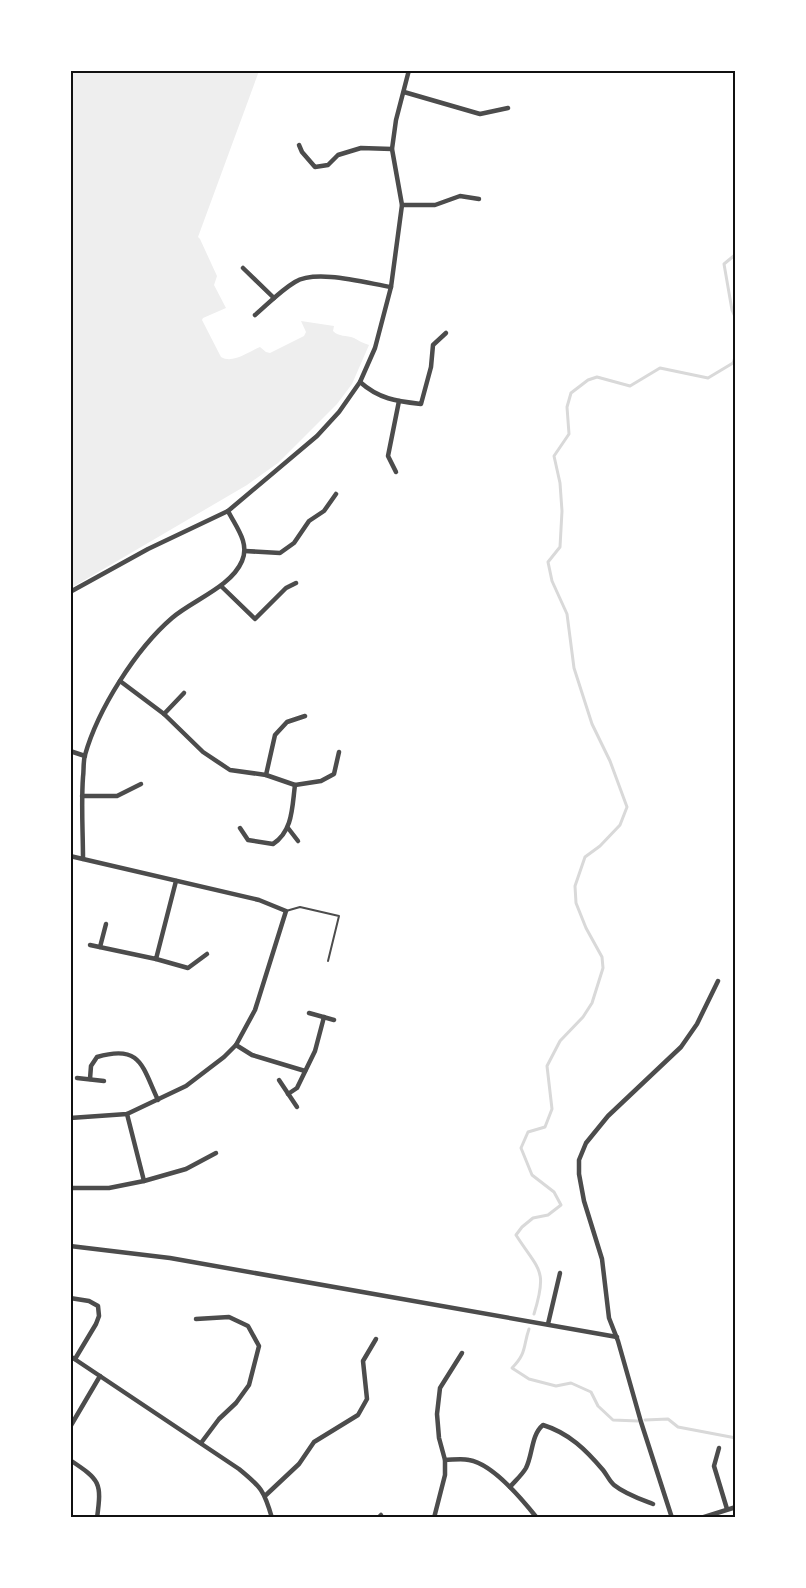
<svg xmlns="http://www.w3.org/2000/svg" width="806" height="1588" font-family="'Archivo Narrow',sans-serif">
	<style>
		.green { fill: #eee }
		.lines { fill: none; stroke-linecap: round; stroke-linejoin: round }
		.stream { stroke: #d9d9d9; stroke-width: 3 }
		.service { stroke: #4c4c4c; stroke-width: 2 }
		.minor { stroke: #4c4c4c; stroke-width: 4.5 }
		.neatline { fill: none; stroke: #111; stroke-width: 2 }
	</style>
	<rect width="100%" height="100%" fill="#fff"/>
	<!-- green -->
	<path class="green" d="M71,70L259,71L198,237L200,239L217,276L214,285L226,308L203,318L202,320L221,357C233,364 248,352 260,347L266,352L270,353L304,336L306,332L301,321L334,326L333,331C339,337 346,335 354,338C359,341 363,343 369,345L352,384L337,404L278,463L247,485L71,588Z"/>
	<g class="lines">
		<!-- stream -->
		<g class="stream">
			<path d="M736,254L724,264L732,310L736,319"/>
			<path d="M534,1314C548,1269 539,1271 516,1235L522,1227L533,1218L548,1215L561,1205L554,1192L532,1175L521,1148L528,1132L545,1127L552,1109L547,1066L560,1041L583,1017L592,1003L603,968L602,957L586,928L576,903L575,886L585,857L600,846L620,825L627,807L610,761L592,724L574,668L567,614L552,581L548,562L560,547L562,511L560,483L554,456L569,434L567,407L571,393L588,380L597,377L630,386L660,368L708,378L733,363L736,355"/>
			<path d="M529,1329C523,1346 527,1353 512,1368L529,1379L556,1386L571,1383L591,1392L598,1406L613,1420L638,1421"/>
			<path d="M645,1420L668,1419L678,1427L736,1438"/>
		</g>
		<!-- service -->
		<path class="service" d="M286,911L300,907L339,916L328,961"/>
		<!-- minor -->
		<g class="minor">
			<path d="M404,92L480,114L508,108"/>
			<path d="M299,145L302,152L315,167L328,165L338,155L361,148L392,149"/>
			<path d="M402,205H435L460,196L479,199"/>
			<path d="M243,268L274,298"/>
			<path d="M255,315C268,304 280,291 295,282C316,269 366,283 391,287"/>
			<path d="M360,382C379,399 396,401 421,404L431,367L433,345L446,333"/>
			<path d="M396,472L388,456L399,401"/>
			<path d="M245,551L280,553L294,543L309,521L324,511L336,494"/>
			<path d="M221,586L255,619L286,588L296,583"/>
			<path d="M70,592L148,549L228,511L317,436L339,412L360,382L375,348L391,287L402,205L392,149L396,120L409,70"/>
			<path d="M120,681L164,714L203,752L230,770L266,775L295,785L321,781L334,774L339,752"/>
			<path d="M164,714L184,693"/>
			<path d="M70,751L85,756"/>
			<path d="M266,775L275,735L287,722L305,716"/>
			<path d="M82,796H117L141,784"/>
			<path d="M240,828L248,840L273,844C293,831 292,807 295,785"/>
			<path d="M288,828L298,841"/>
			<path d="M70,856L259,900L286,911L255,1010L236,1045L224,1057L186,1086L127,1114L70,1118"/>
			<path d="M83,859C83,832 81,805 83,777C84,770 83,762 85,755C98,709 136,649 172,618C193,600 231,587 242,561C250,543 236,527 228,511"/>
			<path d="M90,945L156,959L176,881"/>
			<path d="M100,947L106,924"/>
			<path d="M156,959L188,968L207,954"/>
			<path d="M309,1013L334,1020"/>
			<path d="M236,1045L252,1055L305,1071"/>
			<path d="M77,1078L104,1081"/>
			<path d="M90,1079L91,1066L97,1057C141,1044 142,1066 158,1100"/>
			<path d="M279,1080L297,1107"/>
			<path d="M288,1094L297,1088L315,1051L324,1017"/>
			<path d="M144,1181L186,1169L216,1153"/>
			<path d="M70,1188H109L144,1181L127,1114"/>
			<path d="M70,1246L170,1258L617,1337"/>
			<path d="M70,1298L89,1301L98,1306L99,1316L96,1324L75,1359"/>
			<path d="M196,1319L229,1317L248,1326L259,1346L249,1385L236,1403L219,1419L201,1443"/>
			<path d="M548,1324L560,1273"/>
			<path d="M70,1356L239,1469C261,1487 264,1490 272,1518"/>
			<path d="M70,1427L100,1376"/>
			<path d="M719,1448L714,1466L727,1509"/>
			<path d="M70,1460C100,1480 102,1482 97,1518"/>
			<path d="M445,1460C452,1460 461,1458 469,1460C493,1464 522,1499 537,1518"/>
			<path d="M510,1487C515,1481 522,1475 526,1468C533,1454 531,1435 543,1425C569,1433 586,1450 603,1470C607,1475 610,1482 614,1485C625,1494 640,1499 653,1504"/>
			<path d="M266,1495L299,1464L314,1442L358,1415L367,1399L363,1361L376,1339"/>
			<path d="M378,1518L381,1515"/>
			<path d="M434,1518L445,1475V1460L439,1438L437,1414L440,1388L462,1353"/>
			<path d="M672,1518L641,1422L618,1341L609,1318L602,1259L584,1201L579,1174V1160L586,1143L608,1116L681,1047L697,1024L718,981"/>
			<path d="M701,1518L736,1507"/>
		</g>
	</g>
	<!-- border -->
	<rect width="806" height="1588" fill="none" stroke="#ffffff" stroke-width="144"/>
	<rect x="72" y="72" width="662" height="1444" class="neatline"/>
</svg>
